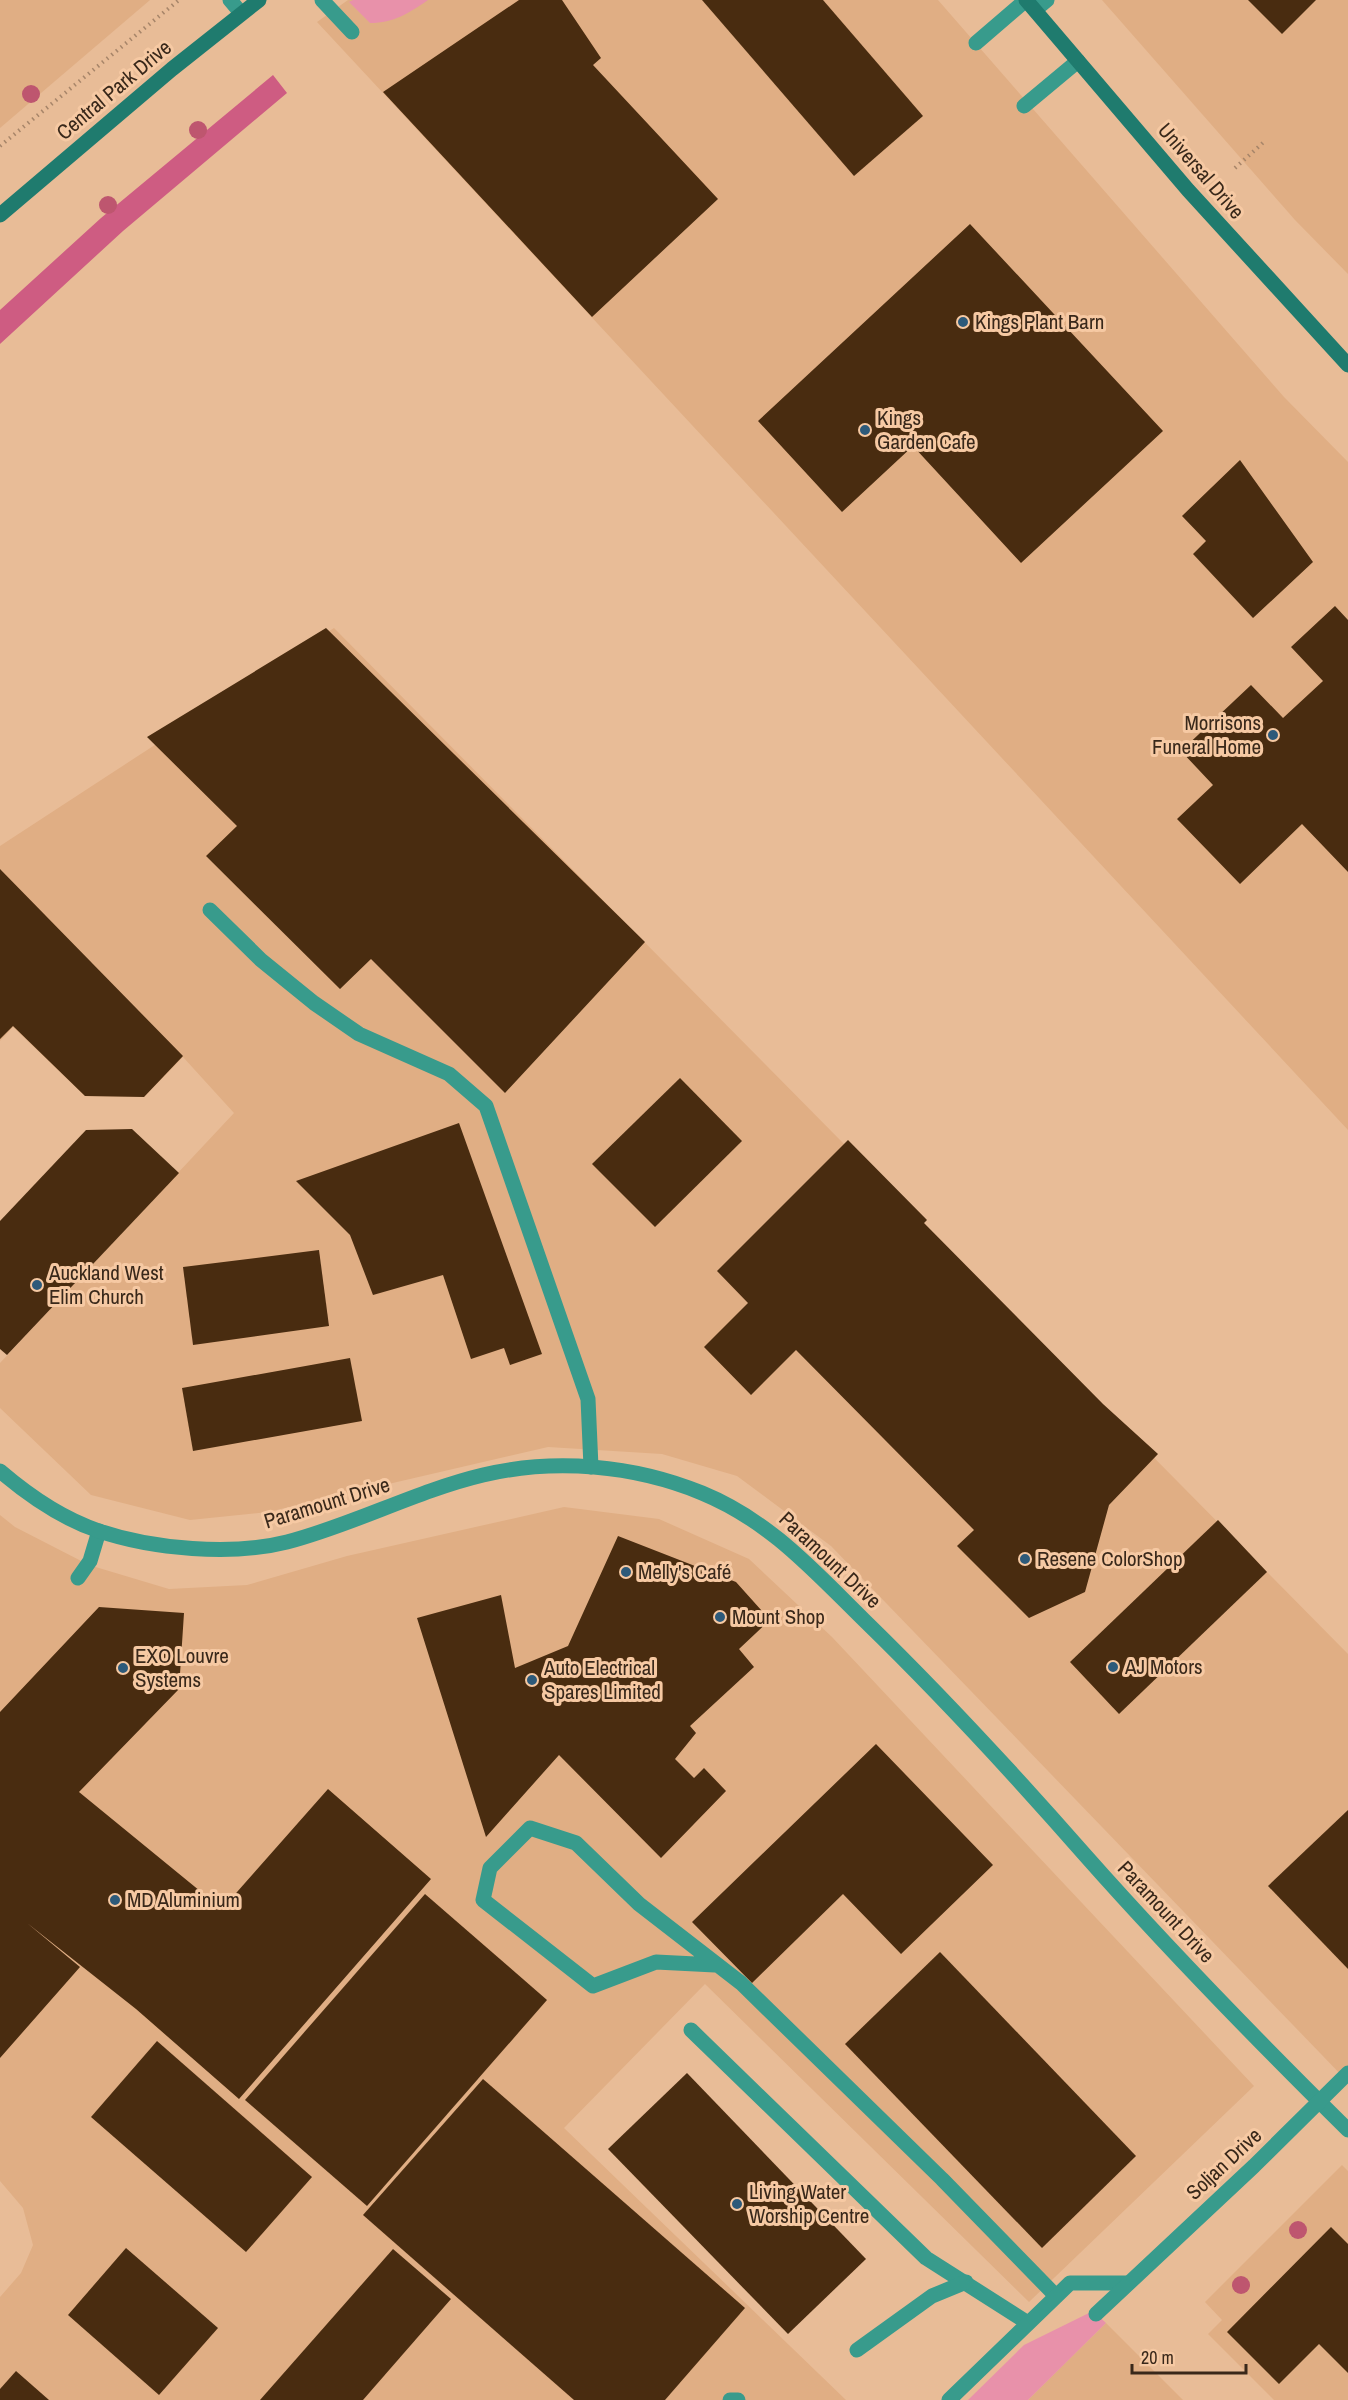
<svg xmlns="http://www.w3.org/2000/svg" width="1348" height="2400" font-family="'Archivo Narrow',sans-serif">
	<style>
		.built { fill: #e0ae84 }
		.green { fill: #e891aa }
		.forest { fill: #ce5c82 }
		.building { fill: #492c10 }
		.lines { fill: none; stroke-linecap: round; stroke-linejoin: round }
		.path { stroke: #a78569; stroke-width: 4; stroke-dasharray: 1.5 4.5; stroke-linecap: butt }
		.lane { stroke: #389b8c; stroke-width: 15 }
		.street { stroke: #389b8c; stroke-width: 15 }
		.secondary { stroke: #1f7b6e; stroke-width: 15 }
		.tree { fill: #be566f }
		.poi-dot { fill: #2d5a7a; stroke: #f6c9a3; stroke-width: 2 }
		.labels { text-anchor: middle; stroke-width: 6; stroke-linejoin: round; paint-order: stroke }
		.street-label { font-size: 21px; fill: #39281a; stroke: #f6c9a3 }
		.poi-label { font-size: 21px; fill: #39281a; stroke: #f6c9a3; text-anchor: start }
	</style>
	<rect width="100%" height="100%" fill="#e8bc97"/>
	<!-- built -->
	<g class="built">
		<path d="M0,0H150L0,128Z"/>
		<path d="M348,0H938L1284,397L1348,462V1130L317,22Z"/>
		<path d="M1102,0H1348V274L1295,220Z"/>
		<path d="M334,628L1348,1654V2082L831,1546L737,1476L662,1454L548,1447L268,1512L190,1520L91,1495L0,1408V1363L234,1113L183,1057L144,1097L85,1096L13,1027L0,1041V846Z"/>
		<path d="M564,1507L659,1519L749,1559L832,1637L1254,2086L1029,2302L705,1984L564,2128L846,2400H0V2297L21,2273L33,2245L23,2208L0,2181V1515L15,1527L89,1565L169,1589L247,1585L347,1556Z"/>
		<path d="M1342,2165L1348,2171V2400H1274L1208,2334L1222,2320L1205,2302Z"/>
		<path d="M1106,2323L1183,2400H1028Z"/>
	</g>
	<!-- green -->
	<g class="green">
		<path d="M353,0H428C409,13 394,23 370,23L349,2Z"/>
		<path d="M1093,2311L1106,2323L1028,2400H968L1024,2345Z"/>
	</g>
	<!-- forest -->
	<path class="forest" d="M273,75L287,93L123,231L0,344V310L101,218Z"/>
	<!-- building -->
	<g class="building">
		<path d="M519,0H562L601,58L593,65L718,199L592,317L383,92Z"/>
		<path d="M702,0H823L923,116L854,176Z"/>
		<path d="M1248,0H1316L1282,34Z"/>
		<path d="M970,224L1163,431L1021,563L913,446L842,512L758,421Z"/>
		<path d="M1240,460L1313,562L1253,618L1193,554L1206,541L1182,516Z"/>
		<path d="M1335,606L1348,620V872L1302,824L1240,884L1177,819L1213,785L1181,751L1251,685L1283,718L1323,681L1291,647Z"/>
		<path d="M326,628L645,942L505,1093L371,959L340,989L206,856L237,826L147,737Z"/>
		<path d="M0,869L183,1056L144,1097L85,1096L13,1026L0,1039Z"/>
		<path d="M680,1078L742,1141L655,1227L592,1164Z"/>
		<path d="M459,1123L542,1354L510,1365L504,1348L471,1359L443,1275L373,1295L350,1235L296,1181Z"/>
		<path d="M132,1129L179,1173L7,1355L0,1349V1221L86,1130Z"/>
		<path d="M848,1140L927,1220L924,1223L1103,1404L1158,1454L1109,1505L1085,1592L1029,1618L957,1546L974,1530L796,1350L751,1395L704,1347L748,1303L717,1271Z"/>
		<path d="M319,1250L329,1326L193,1345L183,1267Z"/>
		<path d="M350,1358L362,1421L193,1451L182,1388Z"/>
		<path d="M1218,1520L1267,1572L1119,1714L1070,1662Z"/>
		<path d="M618,1536L736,1582L770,1620L739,1649L754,1667L690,1726L696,1733L675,1759L694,1778L704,1768L726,1791L661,1858L559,1755L486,1837L417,1618L501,1595L515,1668L568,1646Z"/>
		<path d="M99,1607L184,1613L179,1689L79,1792L222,1909L328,1789L431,1879L239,2099L136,2009L27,1923L80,1967L0,2058V1712Z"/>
		<path d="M876,1744L993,1865L901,1954L843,1894L752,1983L692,1922Z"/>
		<path d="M1348,1810V1969L1268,1886Z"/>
		<path d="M425,1894L547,2000L367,2206L245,2100Z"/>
		<path d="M940,1952L1136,2156L1042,2248L845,2044Z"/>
		<path d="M157,2041L312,2177L246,2252L91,2117Z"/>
		<path d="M687,2073L866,2259L788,2334L608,2149Z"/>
		<path d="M483,2079L745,2308L665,2400H574L363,2215Z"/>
		<path d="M1331,2227L1348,2244V2373L1319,2344L1279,2384L1227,2332Z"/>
		<path d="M126,2248L218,2328L159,2395L68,2315Z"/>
		<path d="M393,2249L451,2299L363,2400H260Z"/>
		<path d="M16,2371L49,2400H0V2389Z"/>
	</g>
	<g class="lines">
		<!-- path -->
		<g class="path">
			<path d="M0,146L179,0"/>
			<path d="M1235,168L1266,140"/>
		</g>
		<!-- lane -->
		<g class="lane">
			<path d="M230,0L241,13"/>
			<path d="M322,0L352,32"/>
			<path d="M1035,10L1047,0"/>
			<path d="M976,43L1026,0"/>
			<path d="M1024,106L1078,61"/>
			<path d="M210,910L261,960L314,1003L359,1034L449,1074L486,1106L588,1399L591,1467"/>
			<path d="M78,1578L90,1561L99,1531"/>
			<path d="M715,1965L656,1962L593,1986L483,1900L490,1868L530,1828L576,1843L639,1904L741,1983L942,2179L1056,2296"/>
			<path d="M691,2030L926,2258L1028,2323"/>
			<path d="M857,2350L932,2296L966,2282"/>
			<path d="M730,2400H738"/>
			<path d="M949,2400L1070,2283H1126"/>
		</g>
		<!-- street -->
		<g class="street">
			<path d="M0,1471C28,1495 63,1519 99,1531C152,1549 232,1556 287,1542C353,1525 416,1491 483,1475C555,1458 634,1465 702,1493C770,1521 813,1570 864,1620C941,1695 1014,1774 1085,1855C1169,1950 1258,2041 1348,2130"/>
			<path d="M1096,2314L1254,2166L1348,2073"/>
		</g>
		<!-- secondary -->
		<g class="secondary">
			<path d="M1026,0L1188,190L1348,365"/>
			<path d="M0,215L172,69L259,0"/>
		</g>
	</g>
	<!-- trees -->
	<g class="tree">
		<circle cx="31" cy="94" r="9"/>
		<circle cx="198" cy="130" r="9"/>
		<circle cx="108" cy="205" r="9"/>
		<circle cx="1298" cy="2230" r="9"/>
		<circle cx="1241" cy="2285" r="9"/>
	</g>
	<!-- markers -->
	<g class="poi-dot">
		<circle cx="963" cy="322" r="6"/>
		<circle cx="865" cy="430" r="6"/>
		<circle cx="1273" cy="735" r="6"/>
		<circle cx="37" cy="1285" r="6"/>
		<circle cx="1025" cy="1559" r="6"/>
		<circle cx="626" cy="1572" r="6"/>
		<circle cx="720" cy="1617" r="6"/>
		<circle cx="1113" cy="1667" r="6"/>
		<circle cx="123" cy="1668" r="6"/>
		<circle cx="532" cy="1680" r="6"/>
		<circle cx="115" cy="1900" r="6"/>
		<circle cx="737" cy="2204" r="6"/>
	</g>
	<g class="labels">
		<!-- street labels -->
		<g class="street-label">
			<text transform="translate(114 90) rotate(-40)" y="7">Central Park Drive</text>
			<text transform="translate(1201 171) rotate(49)" y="7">Universal Drive</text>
			<text transform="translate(327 1503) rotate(-17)" y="7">Paramount Drive</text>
			<text transform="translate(830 1560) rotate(43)" y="7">Paramount Drive</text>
			<text transform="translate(1166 1912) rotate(47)" y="7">Paramount Drive</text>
			<text transform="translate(1224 2164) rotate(-43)" y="7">Soljan Drive</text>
		</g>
		<!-- poi labels -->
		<g class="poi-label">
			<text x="975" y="329">Kings Plant Barn</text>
			<text x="877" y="425">Kings<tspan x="877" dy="24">Garden Cafe</tspan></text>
			<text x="1261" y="730" text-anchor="end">Morrisons<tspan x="1261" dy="24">Funeral Home</tspan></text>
			<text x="49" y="1280">Auckland West<tspan x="49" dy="24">Elim Church</tspan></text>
			<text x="1037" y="1566">Resene ColorShop</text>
			<text x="638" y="1579">Melly's Café</text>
			<text x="732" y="1624">Mount Shop</text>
			<text x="135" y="1663">EXO Louvre<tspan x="135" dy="24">Systems</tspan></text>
			<text x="1125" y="1674">AJ Motors</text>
			<text x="544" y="1675">Auto Electrical<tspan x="544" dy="24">Spares Limited</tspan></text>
			<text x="127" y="1907">MD Aluminium</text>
			<text x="749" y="2199">Living Water<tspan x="749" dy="24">Worship Centre</tspan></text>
		</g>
	</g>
	<!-- scale -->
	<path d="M1132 2364v9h114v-9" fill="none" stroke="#39281a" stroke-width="3"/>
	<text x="1141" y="2364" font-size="18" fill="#39281a" stroke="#f6c9a3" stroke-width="4.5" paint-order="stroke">20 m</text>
</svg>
